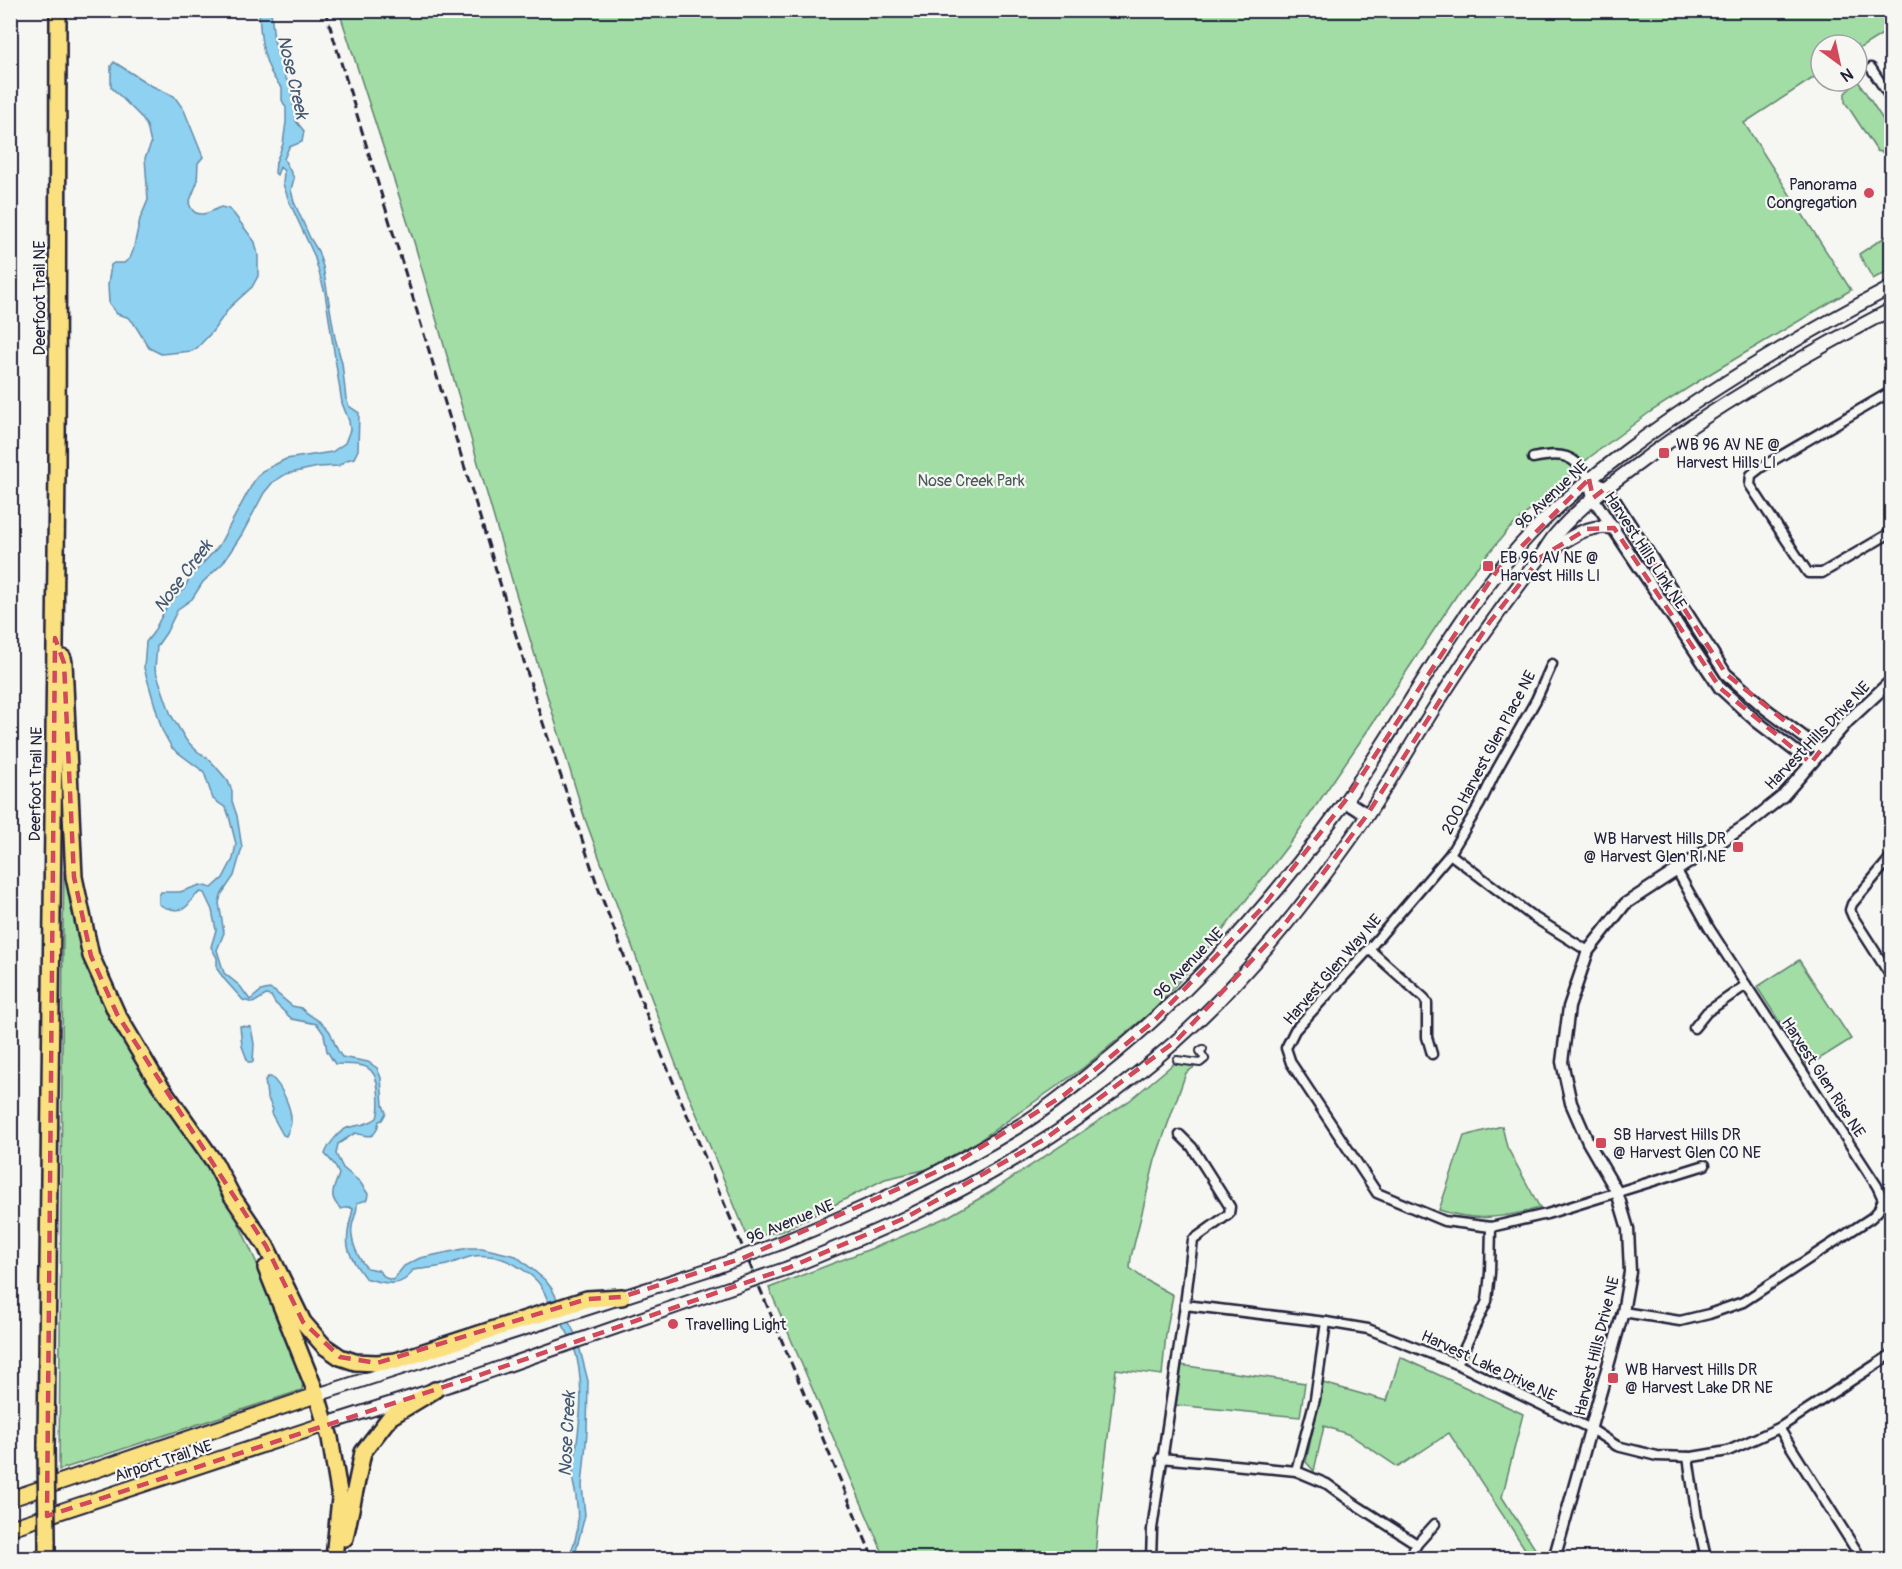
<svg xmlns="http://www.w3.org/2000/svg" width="1902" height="1569" font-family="Pangolin,sans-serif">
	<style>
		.green { fill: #a1dda4; stroke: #628070; stroke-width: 1.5 }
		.water { fill: #8fd1f0; stroke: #638ba8; stroke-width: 1.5 }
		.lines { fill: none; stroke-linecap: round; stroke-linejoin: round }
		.pedestrian-casing { stroke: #22223b; stroke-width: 10 }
		.minor-casing { stroke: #22223b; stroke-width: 13 }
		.tertiary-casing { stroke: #22223b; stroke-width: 15 }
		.secondary-casing { stroke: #22223b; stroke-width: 16 }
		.primary-casing { stroke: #22223b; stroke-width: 18 }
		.motorway-casing { stroke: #22223b; stroke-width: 20 }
		.pedestrian { stroke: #f6f6f2; stroke-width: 6 }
		.minor { stroke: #f6f6f2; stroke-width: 8 }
		.tertiary { stroke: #f6f6f2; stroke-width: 10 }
		.secondary { stroke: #f6f6f2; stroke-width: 12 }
		.primary { stroke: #fbe080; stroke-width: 14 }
		.motorway { stroke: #fbe080; stroke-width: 15 }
		.rail { stroke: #22223b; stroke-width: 3; stroke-dasharray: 9 4.5; stroke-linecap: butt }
		.secondary-bridge-casing { stroke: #22223b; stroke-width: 16; stroke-linecap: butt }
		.motorway-bridge-casing { stroke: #22223b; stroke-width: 20; stroke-linecap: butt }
		.secondary-bridge { stroke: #f6f6f2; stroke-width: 12 }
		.motorway-bridge { stroke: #fbe080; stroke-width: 15 }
		.marked { fill: none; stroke: #d1495b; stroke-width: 4.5; stroke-dasharray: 12 8; stroke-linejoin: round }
		.poi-dot { fill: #d1495b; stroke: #f6f6f2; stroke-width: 2 }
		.labels { text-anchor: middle; stroke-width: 4.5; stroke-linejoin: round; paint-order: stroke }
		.poi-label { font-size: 16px; fill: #22223b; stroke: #f6f6f2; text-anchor: start }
		.street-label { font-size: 16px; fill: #22223b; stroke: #f6f6f2 }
		.park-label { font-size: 16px; fill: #485a5a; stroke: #f6f6f2 }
		.water-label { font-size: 18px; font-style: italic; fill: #435771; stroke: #f6f6f2 }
	</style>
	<rect width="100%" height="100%" fill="#f6f6f2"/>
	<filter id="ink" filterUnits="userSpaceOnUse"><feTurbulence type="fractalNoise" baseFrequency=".0167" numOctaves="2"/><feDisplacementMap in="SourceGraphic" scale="12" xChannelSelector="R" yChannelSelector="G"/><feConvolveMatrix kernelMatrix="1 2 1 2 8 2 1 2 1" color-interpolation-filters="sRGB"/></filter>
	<g filter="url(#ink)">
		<!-- green -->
		<g class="green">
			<path d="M1891,10L1892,28L1857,50V45H1821V73L1744,123L1851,290L1713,372L1650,412L1590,457L1508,530L1468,578L1368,730L1296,835L1220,934L1155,1009L1083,1068L977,1142L928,1169L885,1179L783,1231L748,1238L675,1062L585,819L514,587L414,242L339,11Z"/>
			<path d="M1858,81L1891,132V154L1877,151L1845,102V93Z"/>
			<path d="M1891,233V269L1873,279L1859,254Z"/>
			<path d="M66,870L70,905L83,956L106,1002L226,1195L258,1266L303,1380L302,1390L59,1470L63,927L64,871Z"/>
			<path d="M1799,960L1851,1039L1808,1066L1757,987Z"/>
			<path d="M1178,1060L1200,1063L1186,1073L1155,1160L1131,1257L1130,1268L1144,1279L1173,1295L1166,1334L1162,1375L1116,1369L1098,1522L1095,1558H885L769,1288L896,1239L949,1216L989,1193L1129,1101Z"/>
			<path d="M1502,1126L1507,1147L1540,1208C1503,1218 1476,1222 1439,1210L1464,1136Z"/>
			<path d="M1400,1357L1523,1414L1502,1497L1539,1555L1538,1558H1531L1449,1433L1398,1467L1350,1435L1324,1426L1314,1471L1306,1462L1323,1383L1387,1401Z"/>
			<path d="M1180,1365L1305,1383L1300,1417L1176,1405Z"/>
		</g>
		<!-- water -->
		<g class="water">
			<path d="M259,11H271L274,40L284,75L291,87L293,104L297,116L296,121L304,131L302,142L289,147L284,159L294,178L291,190L294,202L310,238L318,251L323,267L335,338L342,363L346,399L349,406L359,413L358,450L354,458L347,460L338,466L318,467L286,474L273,482L264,493L242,534L223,563L203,582L192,599L178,609L166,633L157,646L155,669L171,715L186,740L197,751L210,760L228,781L232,791V801L237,816L242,848L234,876L221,895L219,903L224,933L217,950L224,973L240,986L250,1000L261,991L269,989L274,991L292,1006L301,1008C309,1017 323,1020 330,1032C334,1040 336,1050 342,1057L368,1062L377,1068L381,1078L383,1105L386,1113L382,1120L379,1121C376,1140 369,1137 355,1133L338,1144L336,1154L343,1168L360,1182L368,1194L367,1200L357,1203C358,1212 353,1218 352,1227C350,1240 358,1259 367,1268L378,1270L386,1278L393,1280L404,1266L420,1258L468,1248H482L516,1256L545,1280L552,1289L577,1338L588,1381L587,1432L582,1486L585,1515L574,1558H567C579,1541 579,1517 576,1497C575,1486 571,1483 573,1470C579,1430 587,1384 573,1344C567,1329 558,1318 550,1305C546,1297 543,1287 537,1281C525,1269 505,1257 489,1256C472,1254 464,1259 450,1264C439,1268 425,1268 413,1270C402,1290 383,1283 365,1278C343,1249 345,1242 353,1209L349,1207L341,1209C327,1196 334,1189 339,1174L334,1164L325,1154C328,1145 340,1129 350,1127C360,1125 369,1124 377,1118C380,1108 379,1098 378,1089C375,1060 357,1065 335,1064L327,1051L324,1034L317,1024L292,1019L275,1003L271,996L266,995L253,1003L243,1000L225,980L217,969V958L211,947L216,930L212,910L204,893L201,892C192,896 193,900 187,906C180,913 166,909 159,904V896L161,892H180L200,885L212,888L223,878L233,859L236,844L229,816L226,808L213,799L204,772L172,748L162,730L144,668L146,642L153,633L168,604L184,589L190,577L218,547L254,481L262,471L286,459L332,452L345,443L350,430L349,421L342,403L325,293L314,255L289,201L283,184L284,171L280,167L277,175L275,173L276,162L283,144L286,122V108L282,100V88C263,69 260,37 259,11Z"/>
			<path d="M114,62L150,85L174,96L184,110L203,157L198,163L197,183L189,203C194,221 209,213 221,207L229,209L234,214L255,242L258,255V276L252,287L230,307L212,332L197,348L192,351L161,354L149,348L133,322L127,317L117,314L109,303L108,285L111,265L114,263H124L130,258L133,251L140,219L148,200L145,158L151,144L147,126L141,117L111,87V66Z"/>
			<path d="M240,1026L251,1027L254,1044L253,1062H248L242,1046Z"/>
			<path d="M268,1077H271C281,1085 292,1108 291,1122C291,1126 288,1132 286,1136L283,1135L271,1113L273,1110L267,1096L265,1080Z"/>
		</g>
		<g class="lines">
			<!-- pedestrian casing -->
			<g class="pedestrian-casing">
				<path id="pedestrian" d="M1177,1060L1200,1063L1205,1059L1200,1051L1203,1049"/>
			</g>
			<!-- minor casing -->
			<g class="minor-casing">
				<g id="minor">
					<path d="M1871,68L1892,100"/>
					<path d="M1892,391L1760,468L1751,475L1750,485L1808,573H1822L1892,532"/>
					<path d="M1533,458C1561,452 1575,454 1589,479"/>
					<path d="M1450,854L1480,804L1496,771L1536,700L1552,664"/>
					<path d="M1892,856L1852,904L1850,910L1853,917L1892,978"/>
					<path d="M1369,949L1424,998L1427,1003V1037L1432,1054"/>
					<path d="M1588,951L1532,916L1450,854L1369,949L1295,1030L1286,1048L1291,1063L1377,1193L1444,1221L1491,1227L1547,1214L1705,1165"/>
					<path d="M1694,1028L1707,1012L1746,985"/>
					<path d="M1185,1305L1326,1322L1368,1329L1457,1364L1591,1429L1617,1446L1657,1456L1692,1457L1728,1451L1779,1428L1892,1354"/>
					<path d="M1623,1312L1680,1321L1709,1314L1743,1302L1871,1218L1878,1211L1883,1199L1877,1186L1709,928L1676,869"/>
					<path d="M1457,1364L1487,1301L1490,1273L1491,1227"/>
					<path d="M1779,1428L1861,1558"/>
					<path d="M1688,1457L1697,1517L1706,1558"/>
					<path d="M1161,1458L1296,1471L1327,1484L1353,1503L1417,1544"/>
					<path d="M1296,1471L1315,1399L1326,1322"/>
					<path d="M1151,1558L1152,1529L1185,1305L1193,1240L1229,1214L1230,1207L1192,1147L1180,1135"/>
					<path d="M1409,1558L1417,1544L1435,1524"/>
				</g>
			</g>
			<!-- tertiary casing -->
			<g class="tertiary-casing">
				<g id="tertiary">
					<path d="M1589,479L1593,498L1720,688L1756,721L1811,763"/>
					<path d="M1589,479L1606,488L1615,501L1726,674L1766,709L1821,750"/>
					<path d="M1552,1558L1556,1552L1623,1312L1630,1272L1628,1229L1617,1192L1588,1142L1571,1103L1562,1062L1569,1007L1588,951L1625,904L1748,824L1783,796L1848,721L1892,680"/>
				</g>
			</g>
			<!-- secondary casing -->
			<g class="secondary-casing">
				<g id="secondary">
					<path d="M1545,554C1566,541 1587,522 1614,528"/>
					<path d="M1345,801L1367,815"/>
					<path d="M778,1244C864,1209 948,1171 1027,1121C1050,1106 1072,1088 1093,1071C1190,995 1272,903 1344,803C1409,711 1458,608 1538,526C1566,498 1597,473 1629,449C1712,387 1801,335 1892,287"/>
					<path d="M788,1268C827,1252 867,1236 905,1218C1001,1172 1095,1112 1175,1042C1246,979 1310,898 1364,820C1391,781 1414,739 1440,699C1470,652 1501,608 1535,564C1543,555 1548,543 1556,534C1581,505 1612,483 1642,461C1720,403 1806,354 1892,309"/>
					<path d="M317,1395L713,1268"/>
					<path d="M326,1424L468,1379L723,1290"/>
				</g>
			</g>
			<!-- primary casing -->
			<g class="primary-casing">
				<g id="primary">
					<path d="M10,1499L317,1395"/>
					<path d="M10,1528L326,1424"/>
				</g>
			</g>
			<!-- motorway casing -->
			<g class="motorway-casing">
				<g id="motorway">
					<path d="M63,658L64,663L74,877L91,956L117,1014L155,1078L215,1163L232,1196L266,1246L303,1322L324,1346L340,1357L355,1362L377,1363L396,1361L587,1299L622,1297"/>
					<path d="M266,1268L317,1395L330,1438L340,1498L334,1558"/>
					<path d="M46,1446L57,467L58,10"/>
					<path d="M345,1538L363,1452L390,1417L435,1390"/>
					<path d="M47,1558V1541"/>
				</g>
			</g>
			<!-- pedestrian -->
			<use href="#pedestrian" class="pedestrian"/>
			<!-- minor -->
			<use href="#minor" class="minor"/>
			<!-- tertiary -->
			<use href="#tertiary" class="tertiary"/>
			<!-- secondary -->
			<use href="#secondary" class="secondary"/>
			<!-- primary -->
			<use href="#primary" class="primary"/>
			<!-- motorway -->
			<use href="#motorway" class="motorway"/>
			<!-- rail -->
			<path class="rail" d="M325,10L540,714L599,890L662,1055L873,1558"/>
			<!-- secondary-bridge casing -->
			<g class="secondary-bridge-casing">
				<g id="secondary-bridge">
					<path d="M713,1268L778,1244"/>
					<path d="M723,1290L788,1268"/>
				</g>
			</g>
			<!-- motorway-bridge casing -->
			<g class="motorway-bridge-casing">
				<path id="motorway-bridge" d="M46,1446L47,1541"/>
			</g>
			<!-- secondary-bridge -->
			<use href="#secondary-bridge" class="secondary-bridge"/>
			<!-- motorway-bridge -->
			<use href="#motorway-bridge" class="motorway-bridge"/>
		</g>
	</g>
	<!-- marked area -->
	<path class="marked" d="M1589,479L1593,498L1606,488L1615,501L1726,674L1821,750L1811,763L1720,688L1614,528L1587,529L1541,557L1489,623L1367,815L1281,929L1177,1040L1045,1139L905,1218L788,1268L468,1379L47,1516L55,638L64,663L74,877L91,956L117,1014L266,1246L303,1322L340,1357L377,1363L587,1299L622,1297L743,1258L956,1163L1064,1095L1154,1021L1261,909L1345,801L1496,572Z"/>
	<!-- markers -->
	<g class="poi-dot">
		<circle cx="1869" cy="193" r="6"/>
		<rect x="1658" y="447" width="12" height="12" rx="3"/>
		<rect x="1482" y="560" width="12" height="12" rx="3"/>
		<rect x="1732" y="841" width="12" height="12" rx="3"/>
		<rect x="1595" y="1137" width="12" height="12" rx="3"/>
		<circle cx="673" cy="1324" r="6"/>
		<rect x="1607" y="1372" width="12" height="12" rx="3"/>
	</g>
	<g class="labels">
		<!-- poi labels -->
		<g class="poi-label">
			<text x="1857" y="190" text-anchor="end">Panorama<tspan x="1857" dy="18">Congregation</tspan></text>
			<text x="1676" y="450">WB 96 AV NE @<tspan x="1676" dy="18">Harvest Hills LI</tspan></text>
			<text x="1500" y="563">EB 96 AV NE @<tspan x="1500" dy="18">Harvest Hills LI</tspan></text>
			<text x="1726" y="844" text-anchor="end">WB Harvest Hills DR<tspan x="1726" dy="18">@ Harvest Glen RI NE</tspan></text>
			<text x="1613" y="1140">SB Harvest Hills DR<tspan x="1613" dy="18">@ Harvest Glen CO NE</tspan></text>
			<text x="685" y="1330">Travelling Light</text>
			<text x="1625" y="1375">WB Harvest Hills DR<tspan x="1625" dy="18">@ Harvest Lake DR NE</tspan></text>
		</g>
		<!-- street labels -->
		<g class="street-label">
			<text transform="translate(39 298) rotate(-90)" y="6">Deerfoot Trail NE</text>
			<text transform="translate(1551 494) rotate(-43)" y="6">96 Avenue NE</text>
			<text transform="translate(1646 550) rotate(57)" y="6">Harvest Hills Link NE</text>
			<text transform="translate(1817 735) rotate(-46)" y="6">Harvest Hills Drive NE</text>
			<text transform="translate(1488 752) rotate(-62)" y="6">200 Harvest Glen Place NE</text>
			<text transform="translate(35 784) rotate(-89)" y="6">Deerfoot Trail NE</text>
			<text transform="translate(1188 963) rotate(-46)" y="6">96 Avenue NE</text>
			<text transform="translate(1332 969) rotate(-49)" y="6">Harvest Glen Way NE</text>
			<text transform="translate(1824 1077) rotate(57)" y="6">Harvest Glen Rise NE</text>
			<text transform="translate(790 1221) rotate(-22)" y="6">96 Avenue NE</text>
			<text transform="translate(1596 1346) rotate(-76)" y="6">Harvest Hills Drive NE</text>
			<text transform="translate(1489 1365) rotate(25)" y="6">Harvest Lake Drive NE</text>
			<text transform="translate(163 1460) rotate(-18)" y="6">Airport Trail NE</text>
		</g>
		<!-- park labels -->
		<g class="park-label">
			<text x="971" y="486">Nose Creek Park</text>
		</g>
		<!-- water labels -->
		<g class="water-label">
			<text transform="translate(293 77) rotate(77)" y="6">Nose Creek</text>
			<text transform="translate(183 576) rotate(-53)" y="6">Nose Creek</text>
			<text transform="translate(567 1434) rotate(-87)" y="6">Nose Creek</text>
		</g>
	</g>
	<!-- margin -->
	<rect width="1902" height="1569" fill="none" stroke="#f6f6f2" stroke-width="36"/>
	<rect x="18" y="18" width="1866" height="1533" fill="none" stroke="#22223b" stroke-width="2" filter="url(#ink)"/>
	<!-- north arrow -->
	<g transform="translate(1839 63) rotate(147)"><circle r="28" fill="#f6f6f2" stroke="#a1a1a9" stroke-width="1.5"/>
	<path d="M0-4.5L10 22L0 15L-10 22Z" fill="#d1495b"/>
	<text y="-9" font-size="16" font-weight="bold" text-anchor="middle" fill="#22223b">N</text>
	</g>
</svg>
